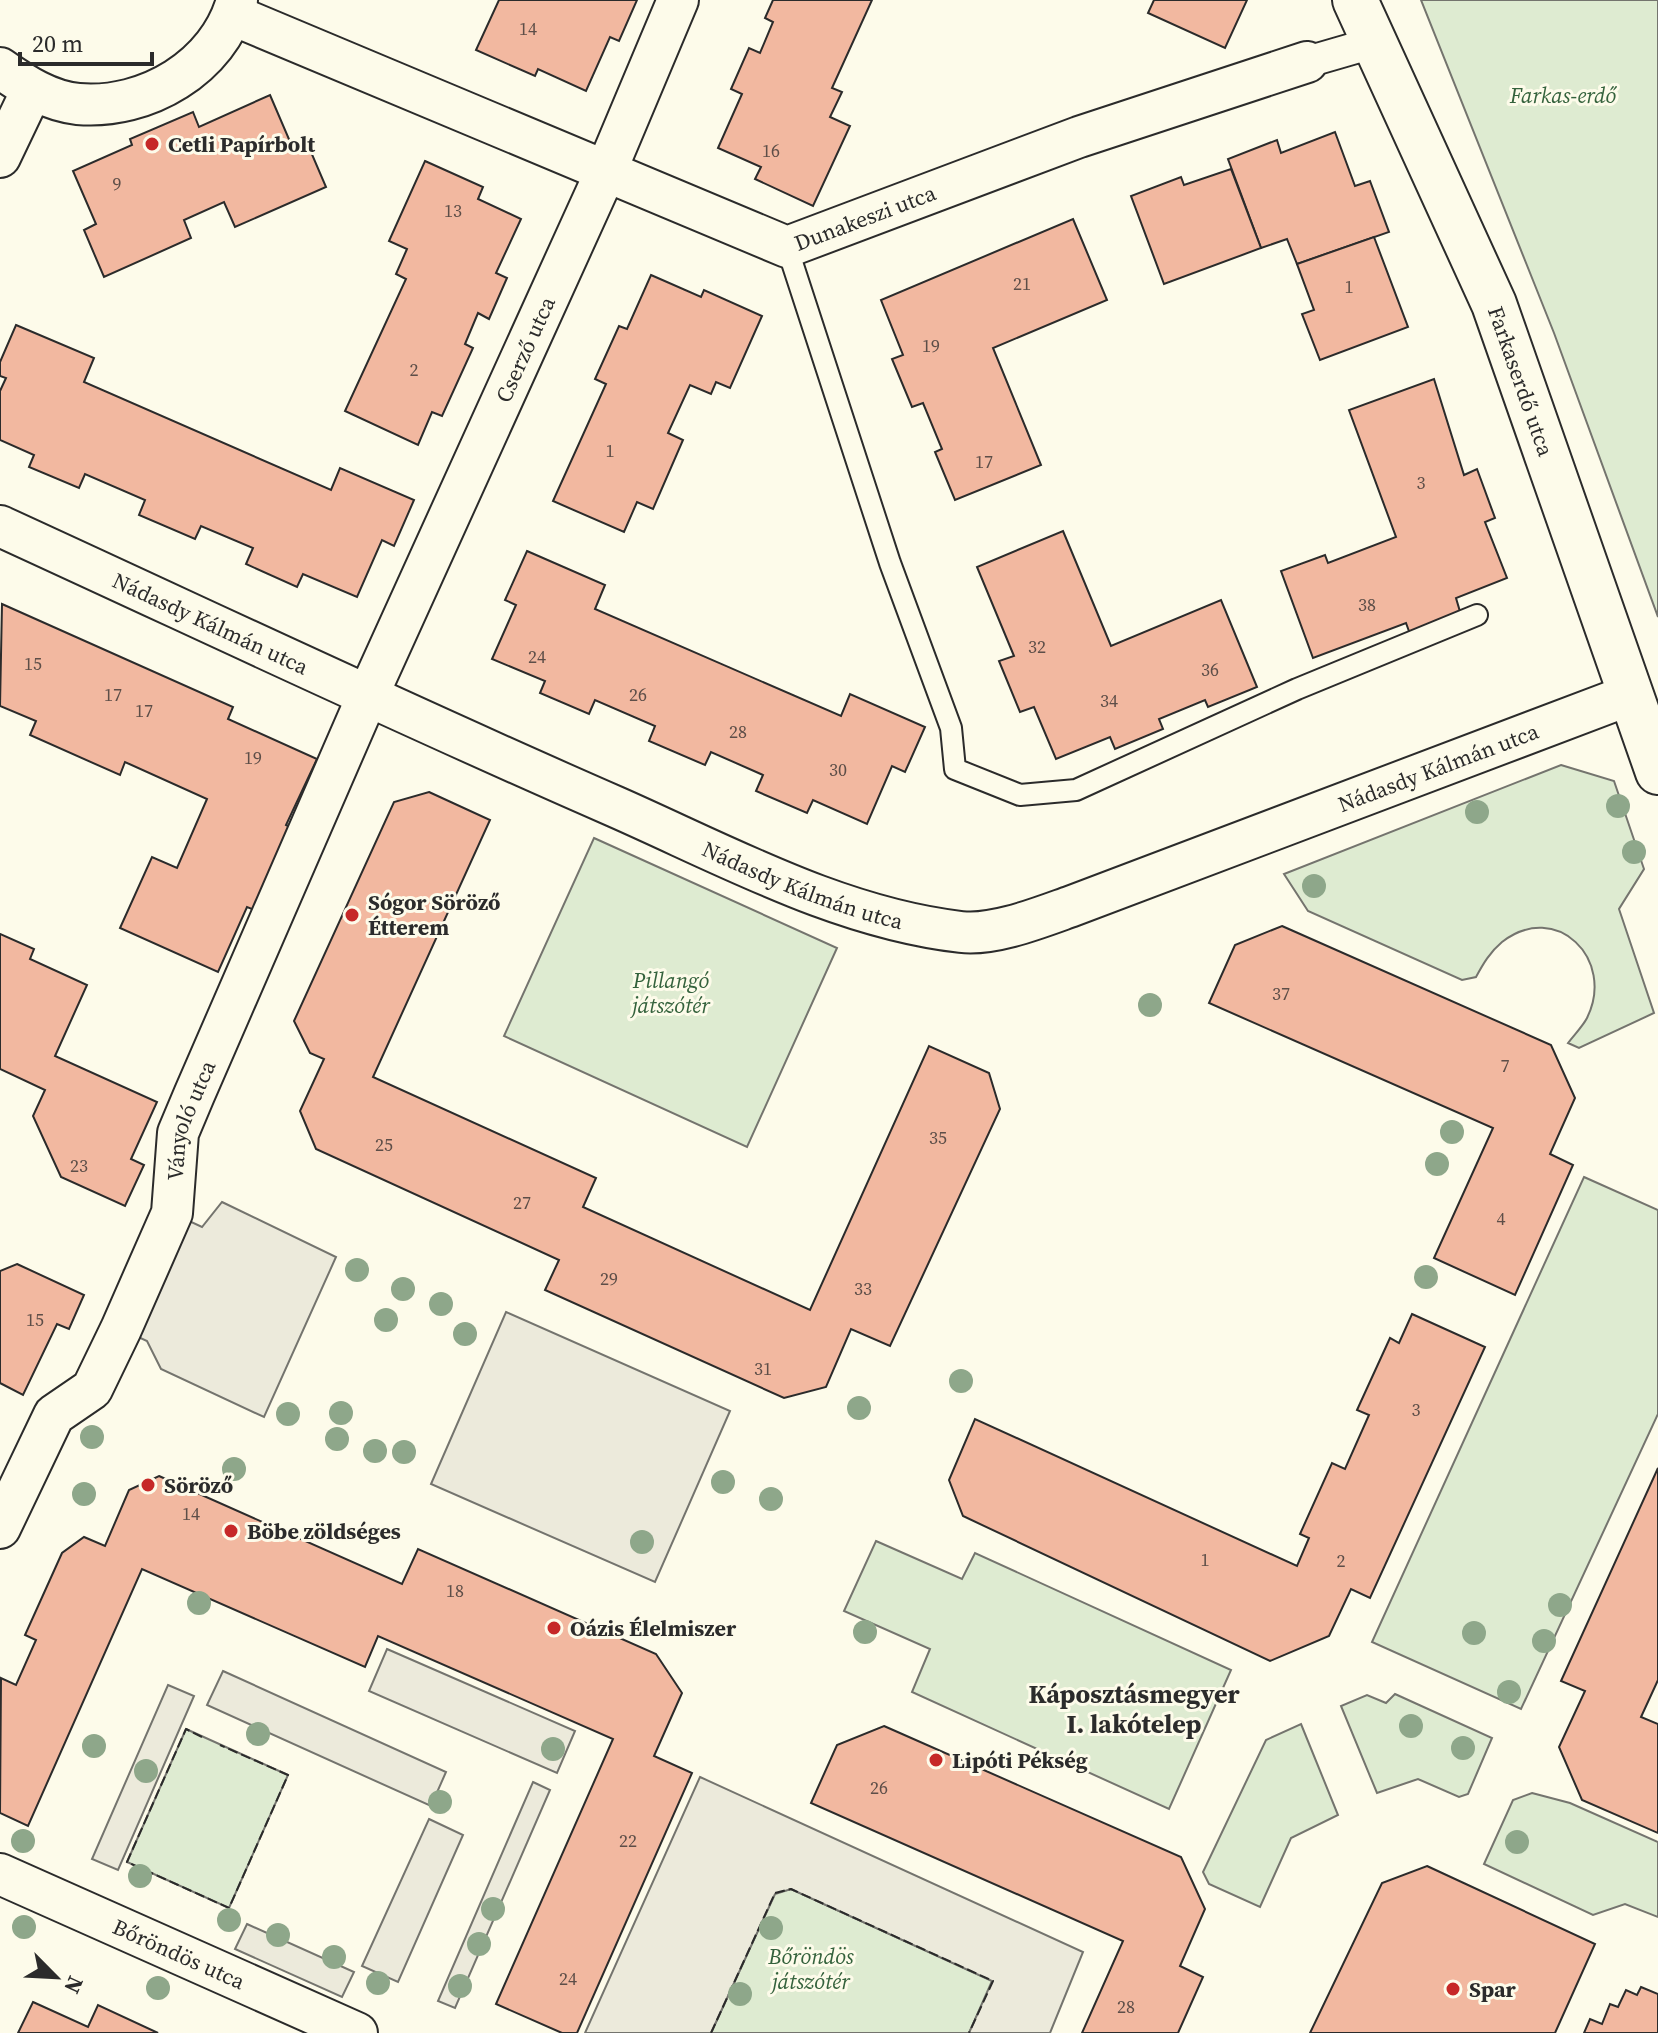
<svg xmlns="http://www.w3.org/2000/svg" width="1658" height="2033" font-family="'Source Serif 4',serif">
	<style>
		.green { fill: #deebd1; stroke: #74746e; stroke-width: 2 }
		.parking { fill: #eceadb; stroke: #74746e; stroke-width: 2 }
		.building { fill: #f2b8a0; stroke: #2b2b2b; stroke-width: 2 }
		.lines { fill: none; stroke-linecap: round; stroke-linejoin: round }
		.service-casing { stroke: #2b2b2b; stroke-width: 24 }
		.pedestrian-casing { stroke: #2b2b2b; stroke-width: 34 }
		.minor-casing { stroke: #2b2b2b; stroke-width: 44 }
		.tertiary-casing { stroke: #2b2b2b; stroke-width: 48 }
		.service { stroke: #fdfbea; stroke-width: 20 }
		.pedestrian { stroke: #fdfbea; stroke-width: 30 }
		.minor { stroke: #fdfbea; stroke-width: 40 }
		.tertiary { stroke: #fdfbea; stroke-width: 44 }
		.fence { stroke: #2b2b2b; stroke-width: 2; stroke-dasharray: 10 4; stroke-linecap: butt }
		.tree { fill: #8ea78a }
		.poi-dot { fill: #c62828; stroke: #fdfbea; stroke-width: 3 }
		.labels { text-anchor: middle; stroke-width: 6; stroke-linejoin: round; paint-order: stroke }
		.number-label { font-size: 18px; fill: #5d4e48 }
		.park-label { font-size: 22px; font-style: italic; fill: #34623c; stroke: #fdfbea }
		.poi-label { font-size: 22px; font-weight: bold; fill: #2b2b2b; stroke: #fdfbea; text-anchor: start }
		.street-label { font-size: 22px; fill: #2b2b2b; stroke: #fdfbea }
		.quarter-label { font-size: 26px; font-weight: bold; fill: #2b2b2b; stroke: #fdfbea }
	</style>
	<rect width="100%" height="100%" fill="#fdfbea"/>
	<!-- green -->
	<g class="green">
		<path d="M1421,0H1658V617L1554,333Z"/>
		<path d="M1561,765L1614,781L1644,869L1619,909L1654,1013L1579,1048L1568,1043C1574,1035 1583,1026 1587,1018C1616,959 1556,900 1502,942C1490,952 1483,964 1476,977L1462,980L1308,911L1284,874Z"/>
		<path d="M594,838L837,948L747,1147L504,1036Z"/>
		<path d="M1584,1177L1658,1210V1414L1521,1709L1372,1642Z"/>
		<path d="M876,1541L962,1579L975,1553L1231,1670L1169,1809L912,1692L930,1649L844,1611Z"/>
		<path d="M1395,1694L1492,1738L1468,1794L1459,1797L1418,1779L1377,1793L1341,1706L1367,1695L1386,1703Z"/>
		<path d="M1301,1724L1338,1815L1291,1838L1260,1907L1209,1884L1203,1872L1266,1740Z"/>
		<path d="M186,1729L288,1775L229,1908L127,1862Z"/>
		<path d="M1532,1793L1570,1803L1658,1842V1917L1625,1904L1593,1915L1484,1864L1513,1800Z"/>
		<path d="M791,1889L993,1981L969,2033H711L775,1893Z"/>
	</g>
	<!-- parking -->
	<g class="parking">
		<path d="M222,1202L336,1257L264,1417L161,1369L147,1341L121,1329L172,1213L202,1227Z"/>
		<path d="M506,1312L730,1411L655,1582L431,1484Z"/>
		<path d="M387,1649L575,1731L557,1773L369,1691Z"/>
		<path d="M223,1671L446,1772L431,1806L207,1705Z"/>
		<path d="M168,1685L194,1696L118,1870L92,1859Z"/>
		<path d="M700,1777L1083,1952L1050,2033H969L992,1981L791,1889L775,1894L711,2033H585Z"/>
		<path d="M533,1782L550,1790L455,2008L438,2001Z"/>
		<path d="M429,1819L463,1835L398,1982L362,1966Z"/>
		<path d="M247,1924L354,1972L342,1997L235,1949Z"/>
	</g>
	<!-- building -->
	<g class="building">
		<path d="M499,0H637L619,41L610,37L586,91L538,69L535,76L476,50Z"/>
		<path d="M773,0H872L832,88L842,92L830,117L850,126L813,206L755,179L761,167L718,148L742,94L731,89L749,48L760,53L773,22L765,18Z"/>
		<path d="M1154,0H1247L1225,48L1148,13Z"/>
		<path d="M270,95L294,151L308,145L326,187L235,227L224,202L184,220L191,238L104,277L84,230L96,224L73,171L132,145L130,139L193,112L199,127Z"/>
		<path d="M1335,132L1355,186L1370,181L1389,232L1297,264L1287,239L1261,248L1228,159L1277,140L1281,153Z"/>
		<path d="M425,161L483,187L478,199L521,219L496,273L507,278L489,319L478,313L465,344L473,348L442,416L432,412L418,445L345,411L406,279L396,274L407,249L389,241Z"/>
		<path d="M1231,169L1261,248L1164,284L1131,196L1181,177L1184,185Z"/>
		<path d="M1073,219L1107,300L993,348L1041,465L955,500L935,452L942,449L923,403L912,407L892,359L903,355L881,300Z"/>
		<path d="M1374,237L1408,327L1320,360L1302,314L1314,310L1297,264Z"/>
		<path d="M651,275L701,297L704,290L762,316L730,388L716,382L711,394L690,385L668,433L683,440L653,509L637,502L624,532L553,501L606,384L595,379L619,326L627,329Z"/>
		<path d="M16,325L94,358L84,382L331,490L340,468L414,500L394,546L382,540L357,597L303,574L297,587L246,564L253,548L201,526L195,539L139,515L145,500L85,474L79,488L29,467L34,455L0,440V391L6,378L0,376V362Z"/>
		<path d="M1434,379L1464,475L1477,469L1495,518L1485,522L1507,578L1456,598L1461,615L1410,634L1406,623L1313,658L1281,571L1325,555L1328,563L1396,537L1349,410Z"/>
		<path d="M1063,531L1111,646L1221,600L1257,687L1208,707L1205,700L1159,719L1163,729L1115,749L1110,737L1056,759L1034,707L1020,712L999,661L1014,656L977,567Z"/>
		<path d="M527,551L605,585L595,609L841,716L850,694L925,727L905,772L892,766L867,824L813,800L807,813L756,791L763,775L711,752L705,765L649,741L655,726L595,700L589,714L540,693L545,681L492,659L516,605L505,600Z"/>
		<path d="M2,604L233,707L228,719L317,759L286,825L296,830L260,912L247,907L218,972L120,928L152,857L177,868L207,799L125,762L120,775L30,735L36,721L0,706Z"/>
		<path d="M429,792L490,820L373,1077L596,1178L583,1207L810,1310L929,1046L989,1073L1000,1109L890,1346L851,1329L826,1387L784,1398L545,1290L559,1260L316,1149L300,1111L324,1059L310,1053L294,1021L394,802Z"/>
		<path d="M1282,926L1551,1045L1575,1098L1550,1154L1573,1165L1515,1295L1434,1258L1493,1128L1209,1003L1235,945Z"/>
		<path d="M0,934L34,949L30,959L87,985L55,1056L157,1102L131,1159L144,1165L125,1206L61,1177L33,1116L45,1090L0,1069Z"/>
		<path d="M17,1264L84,1295L69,1329L57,1324L23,1395L0,1383V1271Z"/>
		<path d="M1412,1314L1485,1347L1370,1598L1351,1589L1329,1636L1270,1661L963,1516L949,1480L975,1419L1297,1566L1309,1538L1300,1534L1332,1463L1345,1469L1369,1415L1357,1410L1390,1338L1399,1343Z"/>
		<path d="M1658,1468V1680L1641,1717L1658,1724V1833L1582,1800L1559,1747L1585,1691L1561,1681Z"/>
		<path d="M159,1476L402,1584L418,1549L656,1654L682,1693L654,1756L692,1773L577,2033H562L496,2004L613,1739L378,1636L365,1667L142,1569L28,1826L0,1813L1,1678L16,1685L36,1640L25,1635L62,1553L84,1537L105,1546L129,1490Z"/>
		<path d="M884,1726L1181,1857L1205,1909L1180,1966L1203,1977L1178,2033H1082L1123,1941L811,1803L837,1745Z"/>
		<path d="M1427,1866L1595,1944L1555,2033H1310L1382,1883Z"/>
		<path d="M1641,1987L1658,1994V2033H1584L1590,2019L1602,2024L1610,2004L1618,2007L1626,1990L1637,1995Z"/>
		<path d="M33,2002L88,2027L98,2005L158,2033H18Z"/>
	</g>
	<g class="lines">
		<!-- service casing -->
		<g class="service-casing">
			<path id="service" d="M787,247L890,563L951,728L955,769L1020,795L1076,790L1297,689L1477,615"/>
		</g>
		<!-- pedestrian casing -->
		<g class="pedestrian-casing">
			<path id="pedestrian" d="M1307,62L1376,42"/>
		</g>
		<!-- minor casing -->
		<g class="minor-casing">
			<g id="minor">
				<path id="s1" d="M233,15L787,247L1079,137L1307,62"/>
				<path d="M0,68C24,85 49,101 78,104C146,110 219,67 237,0"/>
				<path d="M0,157L32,90"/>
				<path id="s2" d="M0,526C205,620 409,717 616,807C727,856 839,918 961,932C994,936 1041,917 1072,906L1632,694"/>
				<path id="s3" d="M0,1528L54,1415L92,1389L121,1329L172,1213L178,1133L194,1095L368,695L606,171L678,0"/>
				<path id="s4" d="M0,1874L357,2033"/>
			</g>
		</g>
		<!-- tertiary casing -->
		<g class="tertiary-casing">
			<g id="tertiary">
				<path id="s5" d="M1355,0L1494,304L1658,772"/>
			</g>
		</g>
		<!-- service -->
		<use href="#service" class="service"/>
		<!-- pedestrian -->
		<use href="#pedestrian" class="pedestrian"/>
		<!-- minor -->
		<use href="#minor" class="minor"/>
		<!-- tertiary -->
		<use href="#tertiary" class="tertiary"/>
		<!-- fence -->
		<g class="fence">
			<path d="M202,1737L186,1729L127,1862L229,1908L288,1775L220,1745"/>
			<path d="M711,2033L775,1893L791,1889L993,1981L969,2033"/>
		</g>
	</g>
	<!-- trees -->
	<g class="tree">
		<circle cx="1618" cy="806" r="12"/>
		<circle cx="1477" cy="812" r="12"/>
		<circle cx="1634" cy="852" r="12"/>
		<circle cx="1314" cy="886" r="12"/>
		<circle cx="1150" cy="1005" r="12"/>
		<circle cx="1452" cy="1132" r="12"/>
		<circle cx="1437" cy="1164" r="12"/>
		<circle cx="357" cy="1270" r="12"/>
		<circle cx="1426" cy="1277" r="12"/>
		<circle cx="403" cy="1289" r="12"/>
		<circle cx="441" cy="1304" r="12"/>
		<circle cx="386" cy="1320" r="12"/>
		<circle cx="465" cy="1334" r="12"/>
		<circle cx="961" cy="1381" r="12"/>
		<circle cx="859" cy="1408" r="12"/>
		<circle cx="341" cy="1413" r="12"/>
		<circle cx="288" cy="1414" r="12"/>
		<circle cx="92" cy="1437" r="12"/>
		<circle cx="337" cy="1439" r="12"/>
		<circle cx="375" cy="1451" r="12"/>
		<circle cx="404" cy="1452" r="12"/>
		<circle cx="234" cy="1469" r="12"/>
		<circle cx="723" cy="1482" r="12"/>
		<circle cx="84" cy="1494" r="12"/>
		<circle cx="771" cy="1499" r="12"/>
		<circle cx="642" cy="1542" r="12"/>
		<circle cx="199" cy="1603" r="12"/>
		<circle cx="1560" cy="1605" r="12"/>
		<circle cx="865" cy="1632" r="12"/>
		<circle cx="1474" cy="1633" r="12"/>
		<circle cx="1544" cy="1641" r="12"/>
		<circle cx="1509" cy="1692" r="12"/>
		<circle cx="1411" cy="1726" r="12"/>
		<circle cx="258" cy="1734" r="12"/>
		<circle cx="94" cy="1746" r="12"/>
		<circle cx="1463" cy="1748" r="12"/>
		<circle cx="553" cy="1749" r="12"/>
		<circle cx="146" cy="1771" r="12"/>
		<circle cx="440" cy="1802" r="12"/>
		<circle cx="23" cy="1841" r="12"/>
		<circle cx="1517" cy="1842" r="12"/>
		<circle cx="140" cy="1876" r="12"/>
		<circle cx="493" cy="1909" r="12"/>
		<circle cx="229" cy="1920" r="12"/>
		<circle cx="24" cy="1927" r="12"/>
		<circle cx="771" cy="1928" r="12"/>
		<circle cx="278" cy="1935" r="12"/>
		<circle cx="479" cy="1944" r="12"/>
		<circle cx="334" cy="1957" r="12"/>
		<circle cx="378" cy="1983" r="12"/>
		<circle cx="460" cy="1986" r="12"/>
		<circle cx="158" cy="1988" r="12"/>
		<circle cx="740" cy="1994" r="12"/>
	</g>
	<!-- markers -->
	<g class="poi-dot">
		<circle cx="152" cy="144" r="8"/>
		<circle cx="352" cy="915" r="8"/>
		<circle cx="148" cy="1485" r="8"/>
		<circle cx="231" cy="1531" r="8"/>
		<circle cx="554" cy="1628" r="8"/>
		<circle cx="936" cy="1760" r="8"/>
		<circle cx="1453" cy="1989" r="8"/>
	</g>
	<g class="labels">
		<!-- number labels -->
		<g class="number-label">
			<text x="528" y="35">14</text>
			<text x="771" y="157">16</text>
			<text x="117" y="190">9</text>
			<text x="453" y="217">13</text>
			<text x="1022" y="290">21</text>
			<text x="1349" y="293">1</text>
			<text x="931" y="352">19</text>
			<text x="414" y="376">2</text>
			<text x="610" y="457">1</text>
			<text x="984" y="468">17</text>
			<text x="1421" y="489">3</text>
			<text x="1367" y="611">38</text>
			<text x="1037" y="653">32</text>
			<text x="537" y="663">24</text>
			<text x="33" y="670">15</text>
			<text x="1210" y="676">36</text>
			<text x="113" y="701">17</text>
			<text x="638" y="701">26</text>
			<text x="1109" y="707">34</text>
			<text x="144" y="717">17</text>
			<text x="738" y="738">28</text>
			<text x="253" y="764">19</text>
			<text x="838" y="776">30</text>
			<text x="1281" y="1000">37</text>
			<text x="1505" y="1072">7</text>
			<text x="938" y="1144">35</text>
			<text x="384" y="1151">25</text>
			<text x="79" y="1172">23</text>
			<text x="522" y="1209">27</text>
			<text x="1501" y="1225">4</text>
			<text x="609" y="1285">29</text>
			<text x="863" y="1295">33</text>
			<text x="35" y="1326">15</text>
			<text x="763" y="1375">31</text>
			<text x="1416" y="1416">3</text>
			<text x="191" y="1520">14</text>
			<text x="1205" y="1566">1</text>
			<text x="1341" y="1567">2</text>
			<text x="455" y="1597">18</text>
			<text x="879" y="1794">26</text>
			<text x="628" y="1847">22</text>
			<text x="568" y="1985">24</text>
			<text x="1126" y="2013">28</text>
		</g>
		<!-- park labels -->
		<g class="park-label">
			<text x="1563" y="103">Farkas-erdő</text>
			<text x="671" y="988">Pillangó<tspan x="671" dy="25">játszótér</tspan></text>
			<text x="811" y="1964">Bőröndös<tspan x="811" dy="25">játszótér</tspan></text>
		</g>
		<!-- poi labels -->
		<g class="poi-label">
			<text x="168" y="152">Cetli Papírbolt</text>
			<text x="368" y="910">Sógor Söröző<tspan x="368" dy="25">Étterem</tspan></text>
			<text x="164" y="1493">Söröző</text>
			<text x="247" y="1539">Böbe zöldséges</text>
			<text x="570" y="1636">Oázis Élelmiszer</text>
			<text x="952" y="1768">Lipóti Pékség</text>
			<text x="1469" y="1997">Spar</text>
		</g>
		<!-- street labels -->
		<g class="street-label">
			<text dy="8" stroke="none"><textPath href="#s1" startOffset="684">Dunakeszi utca</textPath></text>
			<text dy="8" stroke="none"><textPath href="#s3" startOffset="1302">Cserző utca</textPath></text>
			<text dy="8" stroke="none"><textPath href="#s5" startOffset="416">Farkaserdő utca</textPath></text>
			<text dy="8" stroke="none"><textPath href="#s2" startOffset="232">Nádasdy Kálmán utca</textPath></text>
			<text dy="8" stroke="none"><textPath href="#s2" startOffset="1552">Nádasdy Kálmán utca</textPath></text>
			<text dy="8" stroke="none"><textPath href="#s2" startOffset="880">Nádasdy Kálmán utca</textPath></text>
			<text dy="8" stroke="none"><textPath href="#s3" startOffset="460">Ványoló utca</textPath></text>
			<text dy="8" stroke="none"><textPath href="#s4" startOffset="196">Bőröndös utca</textPath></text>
		</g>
		<!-- quarter labels -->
		<g class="quarter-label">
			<text x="1134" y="1703">Káposztásmegyer<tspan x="1134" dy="30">I. lakótelep</tspan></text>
		</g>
	</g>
	<!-- north arrow -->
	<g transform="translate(56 1977) rotate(114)" stroke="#fdfbea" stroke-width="6" paint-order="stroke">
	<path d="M0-6L14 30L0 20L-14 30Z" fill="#2b2b2b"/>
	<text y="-12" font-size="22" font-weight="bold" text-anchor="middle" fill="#2b2b2b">N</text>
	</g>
	<!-- scale -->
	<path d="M20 52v12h132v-12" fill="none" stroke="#2b2b2b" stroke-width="4"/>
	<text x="32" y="52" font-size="24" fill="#2b2b2b" stroke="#fdfbea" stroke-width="6" paint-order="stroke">20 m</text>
</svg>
